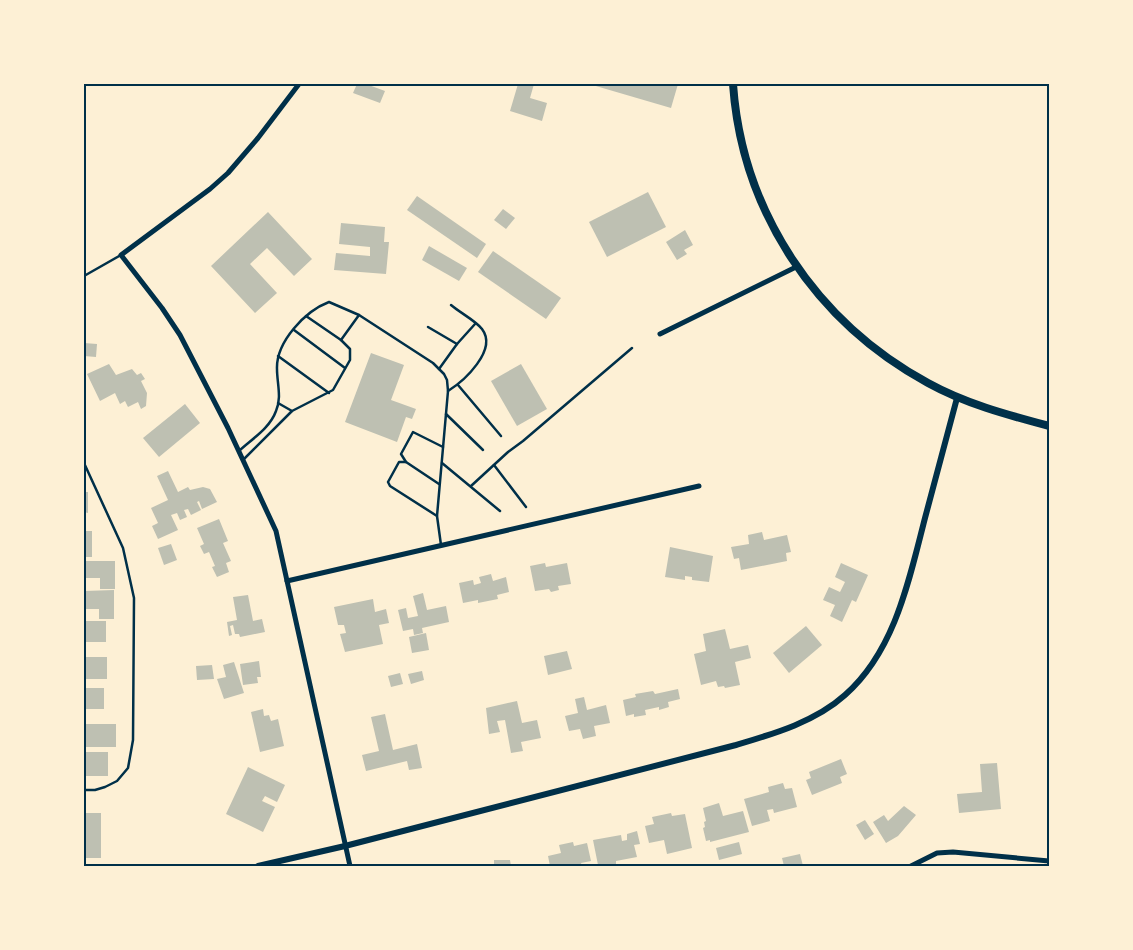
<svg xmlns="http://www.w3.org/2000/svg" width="1133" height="950" font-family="'PT Sans Narrow',sans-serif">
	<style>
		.building { fill: #bec0b2 }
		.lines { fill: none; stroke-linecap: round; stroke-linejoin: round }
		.service { stroke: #003049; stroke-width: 2.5 }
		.minor { stroke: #003049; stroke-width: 5 }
		.tertiary { stroke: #003049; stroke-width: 6 }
		.secondary { stroke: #003049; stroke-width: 8 }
		.neatline { fill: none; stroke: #003049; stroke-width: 2 }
	</style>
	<rect width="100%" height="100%" fill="#fdf0d5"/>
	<!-- building -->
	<g class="building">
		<path d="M357,84H366L385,91L380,103L353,93Z"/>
		<path d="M518,84H534L530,98L547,103L542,121L510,111Z"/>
		<path d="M589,84H678L671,108Z"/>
		<path d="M648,192L666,227L607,257L589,222Z"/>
		<path d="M417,196L486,244L477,258L407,210Z"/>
		<path d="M503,209L515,218L506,229L494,220Z"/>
		<path d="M268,212L312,259L294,276L267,248L250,264L277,293L255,313L211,266Z"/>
		<path d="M341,223L385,227L384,242H389L386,274L334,270L336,253L370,256V247L339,244Z"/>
		<path d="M685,230L693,245L684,250L687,254L677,260L666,242Z"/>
		<path d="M429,246L467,268L459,281L422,260Z"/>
		<path d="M493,251L561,298L546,319L478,272Z"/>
		<path d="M84,343L97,344L96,357L84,356Z"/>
		<path d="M371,353L404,365L391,400L416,409L412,419L406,417L397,442L345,422Z"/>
		<path d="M109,364L116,375L132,369L137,375L141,373L145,379L141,381L147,393L146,406L141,409L138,402L128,407L125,401L120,404L115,393L100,401L87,374Z"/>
		<path d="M521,364L547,409L517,426L491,381Z"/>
		<path d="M185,404L200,423L159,457L143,438Z"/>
		<path d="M168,471L178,492L188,487L190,490L203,487L210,489L217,502L202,509L199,501L197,502L201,510L191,515L188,509L184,510L187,517L180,520L177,513L171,515L178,530L158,539L152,526L158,523L151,508L168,500L157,476Z"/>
		<path d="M84,492H88V513L84,512Z"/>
		<path d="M219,519L228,541L223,543L231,561L226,563L229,572L217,577L212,567L215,566L209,552L204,554L200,546L204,544L197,528Z"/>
		<rect x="84" y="531" width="8" height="26"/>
		<path d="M762,532L764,540L787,535L791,552L786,553L787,561L741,570L739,558L734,559L731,547L749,544L748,535Z"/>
		<path d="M171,544L177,560L164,565L158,548Z"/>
		<path d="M670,547L713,556L709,582L692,580V577L685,576V580L665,577Z"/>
		<path d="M84,561H115V589H100V578H84Z"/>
		<path d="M545,563L546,567L567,563L571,584L558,586L559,590L551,592L549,589L535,591L530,566Z"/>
		<path d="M841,563L868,575L856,602L852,600L842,622L830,616L835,605L823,600L829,587L840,592L845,582L835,577Z"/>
		<path d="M491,574L493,581L506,577L509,592L497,595L498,599L478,603V600L463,603L459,583L473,580L474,585L481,583L479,577Z"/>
		<path d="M114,590V619H99V609H84V591Z"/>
		<path d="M423,593L427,610L446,606L449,622L422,628L423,633L414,635L413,629L403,631L398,610L406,608L408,618L418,616L413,596Z"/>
		<path d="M248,595L253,621L262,619L265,632L240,637L239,634H235L233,625L230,626L232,635L229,636L227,622L237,620L233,597Z"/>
		<path d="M373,599L375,612L386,609L389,623L379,625L383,644L345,652L340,634L346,633L344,625H338L334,607Z"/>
		<rect x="84" y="621" width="22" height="21"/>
		<path d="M806,626L822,645L789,673L773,653Z"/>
		<path d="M725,629L730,649L748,645L751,658L735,662L740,685L725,688L724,686L718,687L716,681L701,685L694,654L706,651L703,634Z"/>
		<path d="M426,633L429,650L412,653L409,637Z"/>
		<path d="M567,651L572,669L548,675L544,656Z"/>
		<rect x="84" y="657" width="23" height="22"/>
		<path d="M259,661L261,677H257L258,683L243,685L240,664Z"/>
		<path d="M234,662L244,693L224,699L217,679L226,677L223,665Z"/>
		<path d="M212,665L214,679L197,680L196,666Z"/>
		<path d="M422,671L424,680L411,684L408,674Z"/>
		<path d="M400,673L403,684L391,687L388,676Z"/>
		<rect x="84" y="688" width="20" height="21"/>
		<path d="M678,689L680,699L668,702L669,707L659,710V707L645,710L646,715L634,717V714L626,716L623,700L636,697L635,694L653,691L655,694Z"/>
		<path d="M584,697L587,710L606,705L610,723L594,726L596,736L583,739L580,729L569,731L565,716L578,713L575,699Z"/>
		<path d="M517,701L522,723L537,720L541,738L521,742L523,751L511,753L505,720L497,721L500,732L489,734L486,708Z"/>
		<path d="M263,709L264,716L269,715L271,721L278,719L284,746L260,752L251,712Z"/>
		<path d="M385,714L393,750L417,744L422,768L409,770L407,761L366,771L362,755L379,751L371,717Z"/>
		<rect x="84" y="724" width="32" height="23"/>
		<rect x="84" y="752" width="24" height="24"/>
		<path d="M841,759L847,774L840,777L842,783L812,795L806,780L811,778L809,772Z"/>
		<path d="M997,763L1001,809L959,813L957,794L982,792L980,764Z"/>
		<path d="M248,767L285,785L277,802L265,796L262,801L275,807L263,832L226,814Z"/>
		<path d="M783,783L785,789L792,788L797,807L774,813L773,809L767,810L770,821L752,826L744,799L769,792L768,787Z"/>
		<path d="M719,803L723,816L743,811L749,832L710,842V840L706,841L703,828L705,827L704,822L706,821L703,808Z"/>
		<path d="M904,806L916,815L898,836L886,843L873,822L884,815L888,821Z"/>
		<rect x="86" y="813" width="15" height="45"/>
		<path d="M671,813L672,816L685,814L692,848L667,854L664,840L649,843L645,826L654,824L652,817Z"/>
		<path d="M865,820L874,834L865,840L856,825Z"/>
		<path d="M637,831L640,844L634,845L637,857L616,861V864L598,865L593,840L621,835L622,841L627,840V834Z"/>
		<path d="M573,842L574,846L587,843L591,861L581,863L582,866H550L548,856L561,853L559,845Z"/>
		<path d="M739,842L742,854L719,860L716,848Z"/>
		<path d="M800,854L803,866H784L782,858Z"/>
		<path d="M494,860H510L511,866H494Z"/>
	</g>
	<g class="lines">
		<!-- service -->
		<g class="service">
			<path d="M84,276L121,255"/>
			<path d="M428,327L457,344"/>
			<path d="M294,330L345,368"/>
			<path d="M341,340L359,315"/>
			<path d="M278,356L329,393"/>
			<path d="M439,369L457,344L475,324"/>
			<path d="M458,385L501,436"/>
			<path d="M448,391C464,381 498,350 482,329C476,321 459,312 451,305"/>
			<path d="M278,403L292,411"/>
			<path d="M446,414L483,450"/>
			<path d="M239,451C252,439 270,428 276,411C282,398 277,383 277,369C276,342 305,311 329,302L359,315L433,363L444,374L447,380L448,391L437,516"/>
			<path d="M243,460L292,411L333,390L350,360V349L341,340L306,316"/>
			<path d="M406,462L401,454L413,432L443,447"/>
			<path d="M84,463L123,548L134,598L133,740L128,768L117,781L105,787L95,790H84"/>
			<path d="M442,463L500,511"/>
			<path d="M494,465L526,507"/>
			<path d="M439,484L406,462H399L388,482L390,486L437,516L441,545"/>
			<path d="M471,486L508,452L523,441L632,348"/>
		</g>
		<!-- minor -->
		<g class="minor">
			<path d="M299,84L258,138L228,173L210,189L121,255L162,308L180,335L228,428L276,531L350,866"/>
			<path d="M660,334L796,267"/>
			<path d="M287,581L699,486"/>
			<path d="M911,866L937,853L953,852L1049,861"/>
		</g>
		<!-- tertiary -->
		<path class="tertiary" d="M258,866L345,846L736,745C773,734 815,722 845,695C895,651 909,580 925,518C936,478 946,438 957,398"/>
		<!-- secondary -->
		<path class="secondary" d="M733,84C742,212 816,322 928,383C966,404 1008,415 1049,426"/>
	</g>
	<!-- border -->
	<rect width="1133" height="950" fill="none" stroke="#fdf0d5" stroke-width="170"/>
	<rect x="85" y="85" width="963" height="780" class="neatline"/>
</svg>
